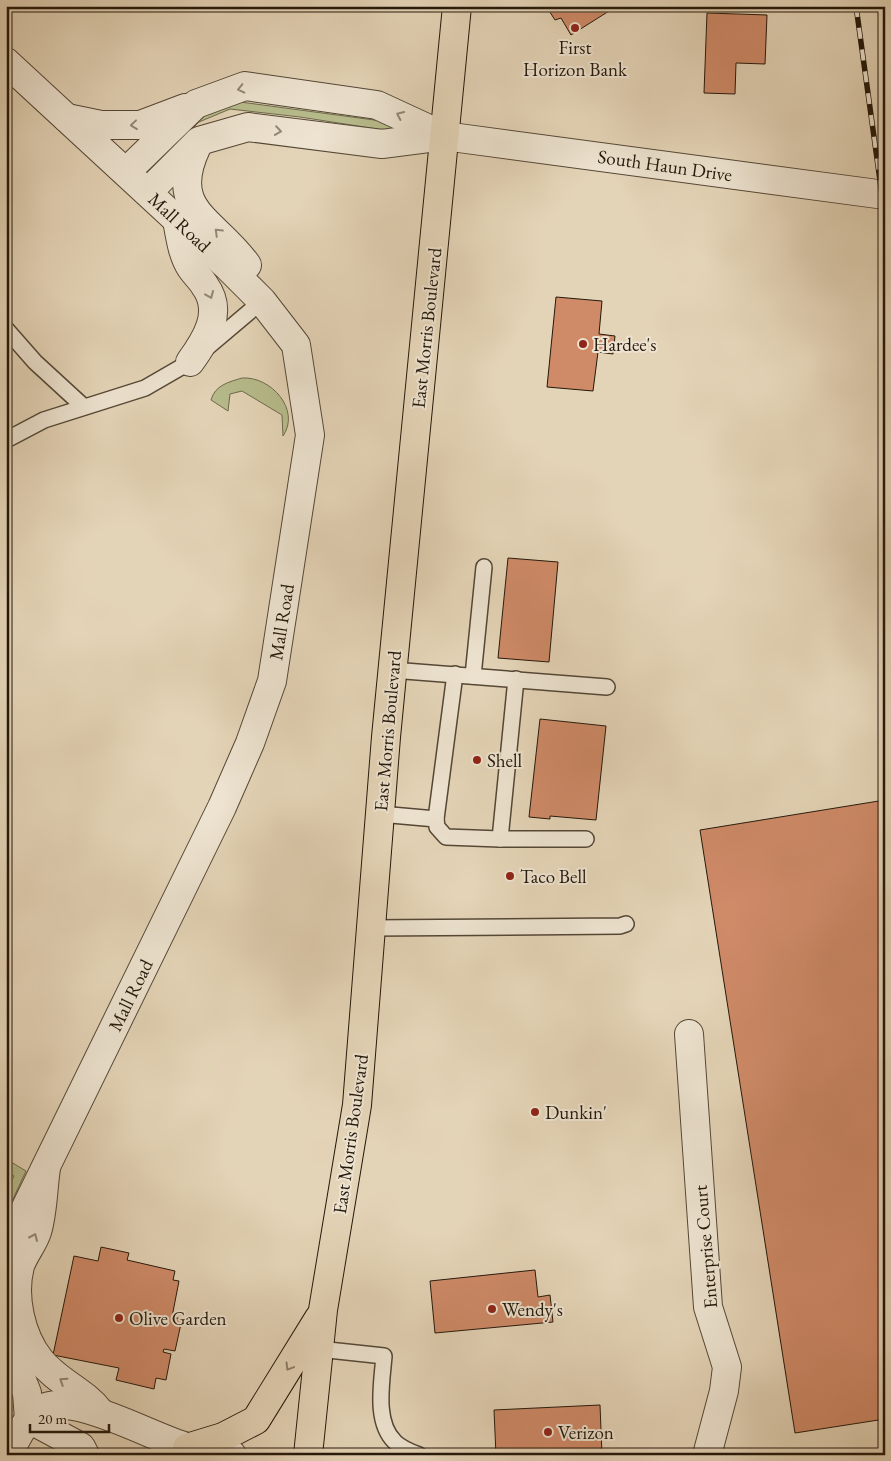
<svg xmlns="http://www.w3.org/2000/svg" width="891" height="1461" font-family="'EB Garamond',serif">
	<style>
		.grass { fill: #b7bc8c; stroke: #6e6a4c }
		.building { fill: #cf8a68; stroke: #24180b }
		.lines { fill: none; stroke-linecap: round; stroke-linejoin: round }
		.service-casing { stroke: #544736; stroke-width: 18 }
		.minor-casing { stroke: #544736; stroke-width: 30 }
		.tertiary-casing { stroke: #544736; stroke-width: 30 }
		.primary-casing { stroke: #24180b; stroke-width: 30 }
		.service { stroke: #ede3d0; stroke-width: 15 }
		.minor { stroke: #ede3d0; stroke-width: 28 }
		.tertiary { stroke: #ede3d0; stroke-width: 28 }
		.primary { stroke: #e4d4b7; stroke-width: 28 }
		.rail-casing { stroke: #24180b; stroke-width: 5.5 }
		.rail { stroke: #ede3d0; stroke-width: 4; stroke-dasharray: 11; stroke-linecap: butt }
		.oneway { stroke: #938877 }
		.oneway2 { stroke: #8e7f6a }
		.poi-dot { fill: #8f2418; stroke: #ede3d0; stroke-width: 2 }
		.labels { text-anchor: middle; stroke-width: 4; stroke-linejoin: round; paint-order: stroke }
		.poi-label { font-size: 19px; fill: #24180b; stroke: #ede3d0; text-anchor: start }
		.street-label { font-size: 19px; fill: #24180b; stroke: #ede3d0 }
	</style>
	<rect width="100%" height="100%" fill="#e4d4b7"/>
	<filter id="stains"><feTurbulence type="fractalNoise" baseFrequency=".004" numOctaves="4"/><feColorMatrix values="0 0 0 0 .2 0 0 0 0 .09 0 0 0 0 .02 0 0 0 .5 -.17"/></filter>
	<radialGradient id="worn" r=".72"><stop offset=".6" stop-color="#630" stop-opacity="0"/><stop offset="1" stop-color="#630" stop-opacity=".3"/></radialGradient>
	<!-- grass -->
	<g class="grass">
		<path d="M233,101L389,122L393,124L394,128L390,131L300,117L230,109L199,122L173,148L167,151L191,119Z"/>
		<path d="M242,378C271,376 301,410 283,436L282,415L242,391L230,394L228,411L211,400C215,385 229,382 242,378Z"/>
		<path d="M6,1159L26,1171L6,1214V1191L14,1176L6,1171Z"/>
	</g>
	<!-- building -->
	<g class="building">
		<path d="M546,6H617L571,35L561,18L555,20Z"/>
		<path d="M707,13L767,15L765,64L736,63L735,94L704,93Z"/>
		<path d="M556,297L602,301L599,334L615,336L613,354L598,352L593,391L547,387Z"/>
		<path d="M508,558L558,562L549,662L498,658Z"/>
		<path d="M540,719L606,726L596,820L550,816V819L529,817Z"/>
		<path d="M885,800V1419L795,1433L700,830Z"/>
		<path d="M101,1247L129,1253L127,1260L175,1271L173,1280L179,1281L172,1317L182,1319L175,1351L164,1349L163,1352L171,1354L166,1380L156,1378L154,1389L116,1380L119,1368L53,1355L74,1256L98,1261Z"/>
		<path d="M535,1270L538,1297L550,1295L553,1322L435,1333L430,1281Z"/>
		<path d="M600,1405L602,1455H496L494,1410Z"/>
	</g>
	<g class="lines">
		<!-- service casing -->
		<g class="service-casing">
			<g id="service">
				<path d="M6,329L35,362L84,407"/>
				<path d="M6,440L44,420L145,388L190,362L262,301"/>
				<path d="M392,670L607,687"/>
				<path d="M473,676L484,567"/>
				<path d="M380,814L436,819L437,827L446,837L500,839L516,679"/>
				<path d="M436,819L455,674"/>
				<path d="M500,839H586"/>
				<path d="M371,928L620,926L626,924"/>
				<path d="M319,1349L384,1356C382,1382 374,1422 395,1442C401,1448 411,1452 419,1455"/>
			</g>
		</g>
		<!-- minor casing -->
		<g class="minor-casing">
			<g id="minor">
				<path d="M6,62L228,267L262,301L296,345L310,435L272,681L250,743L222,807L6,1248"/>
				<path d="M67,118L101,125H140L185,108"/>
				<path d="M197,146C166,211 214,219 247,265"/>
				<path d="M126,172L196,104L245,86L377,105L444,136"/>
				<path d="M148,192L199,141L248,127L382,144L444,136"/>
				<path d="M177,220C180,236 182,254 191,268C195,274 201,279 205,286C224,312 206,340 190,362"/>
				<path d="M689,1034L708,1307L727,1367L724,1391L707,1455"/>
				<path d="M6,1340L27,1393L29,1419"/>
			</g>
		</g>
		<!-- tertiary casing -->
		<g class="tertiary-casing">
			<g id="tertiary">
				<path d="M444,136L885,195"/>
				<path d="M46,1168C43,1188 43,1213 37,1232C33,1244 24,1254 20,1266C12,1297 21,1336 40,1360C57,1382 83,1390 100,1412"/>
				<path d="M29,1419L81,1447L85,1455"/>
				<path d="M8,1455C16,1439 25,1419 41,1409C74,1391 152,1438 187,1447C201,1451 217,1452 232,1455"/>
			</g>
		</g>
		<!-- primary casing -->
		<g class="primary-casing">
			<g id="primary">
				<path d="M187,1448L223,1437L256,1420L319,1318"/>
				<path d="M308,1455L323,1310L357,1105L386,737L457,6"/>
			</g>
		</g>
		<!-- service -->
		<use href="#service" class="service"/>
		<!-- minor -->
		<use href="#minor" class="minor"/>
		<!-- tertiary -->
		<use href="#tertiary" class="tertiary"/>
		<!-- primary -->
		<use href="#primary" class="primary"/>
		<!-- rail casing -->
		<g class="rail-casing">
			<path id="rail" d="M856,6L885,217"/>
		</g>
		<!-- rail -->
		<use href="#rail" class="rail"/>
	</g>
	<!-- one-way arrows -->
	<defs><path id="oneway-chevron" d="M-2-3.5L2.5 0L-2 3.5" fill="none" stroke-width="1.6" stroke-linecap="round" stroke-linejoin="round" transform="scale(1.25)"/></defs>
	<g class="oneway">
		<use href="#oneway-chevron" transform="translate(241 89) rotate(167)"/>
		<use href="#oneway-chevron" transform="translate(400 115) rotate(-155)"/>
		<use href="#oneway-chevron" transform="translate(134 125) rotate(174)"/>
		<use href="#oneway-chevron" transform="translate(278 131) rotate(8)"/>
		<use href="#oneway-chevron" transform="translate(218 232) rotate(-136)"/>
		<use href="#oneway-chevron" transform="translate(210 295) rotate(67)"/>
		<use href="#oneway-chevron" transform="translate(34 1237) rotate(-66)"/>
		<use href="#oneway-chevron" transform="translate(63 1381) rotate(-147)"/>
	</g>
	<use class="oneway2" href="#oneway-chevron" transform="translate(289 1367) rotate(121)"/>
	<!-- markers -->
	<g class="poi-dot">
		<circle cx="575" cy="28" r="5"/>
		<circle cx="583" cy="344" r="5"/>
		<circle cx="477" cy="760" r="5"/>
		<circle cx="510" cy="876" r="5"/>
		<circle cx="535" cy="1112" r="5"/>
		<circle cx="492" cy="1309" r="5"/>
		<circle cx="119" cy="1318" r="5"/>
		<circle cx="548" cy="1432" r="5"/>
	</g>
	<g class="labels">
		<!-- poi labels -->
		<g class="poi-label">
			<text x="575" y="54" text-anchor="middle">First<tspan x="575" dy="22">Horizon Bank</tspan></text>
			<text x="593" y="351">Hardee's</text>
			<text x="487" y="767">Shell</text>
			<text x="520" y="883">Taco Bell</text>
			<text x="545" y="1119">Dunkin'</text>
			<text x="502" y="1316">Wendy's</text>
			<text x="129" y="1325">Olive Garden</text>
			<text x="558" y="1439">Verizon</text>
		</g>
		<!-- street labels -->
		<g class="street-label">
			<text transform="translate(665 165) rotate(8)" y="7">South Haun Drive</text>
			<text transform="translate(180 222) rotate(43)" y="7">Mall Road</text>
			<text transform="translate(426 328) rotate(-84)" y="7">East Morris Boulevard</text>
			<text transform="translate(281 622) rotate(-81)" y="7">Mall Road</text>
			<text transform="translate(387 731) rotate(-85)" y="7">East Morris Boulevard</text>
			<text transform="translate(130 995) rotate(-64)" y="7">Mall Road</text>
			<text transform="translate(350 1134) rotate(-82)" y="7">East Morris Boulevard</text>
			<text transform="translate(705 1247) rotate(-95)" y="7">Enterprise Court</text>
		</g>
	</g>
	<!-- margin -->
	<rect width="891" height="1461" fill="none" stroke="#e4d4b7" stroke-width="25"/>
	<rect x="8" y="8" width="876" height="1446" fill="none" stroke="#24180b" stroke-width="2.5"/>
	<rect x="12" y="12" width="866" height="1436" fill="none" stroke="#24180b"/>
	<!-- scale -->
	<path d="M30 1424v8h79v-8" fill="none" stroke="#24180b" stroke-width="2.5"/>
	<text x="38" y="1424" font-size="15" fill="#24180b" stroke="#ede3d0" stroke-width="4" paint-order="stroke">20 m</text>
	<rect width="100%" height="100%" filter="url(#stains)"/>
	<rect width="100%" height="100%" fill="url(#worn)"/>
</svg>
